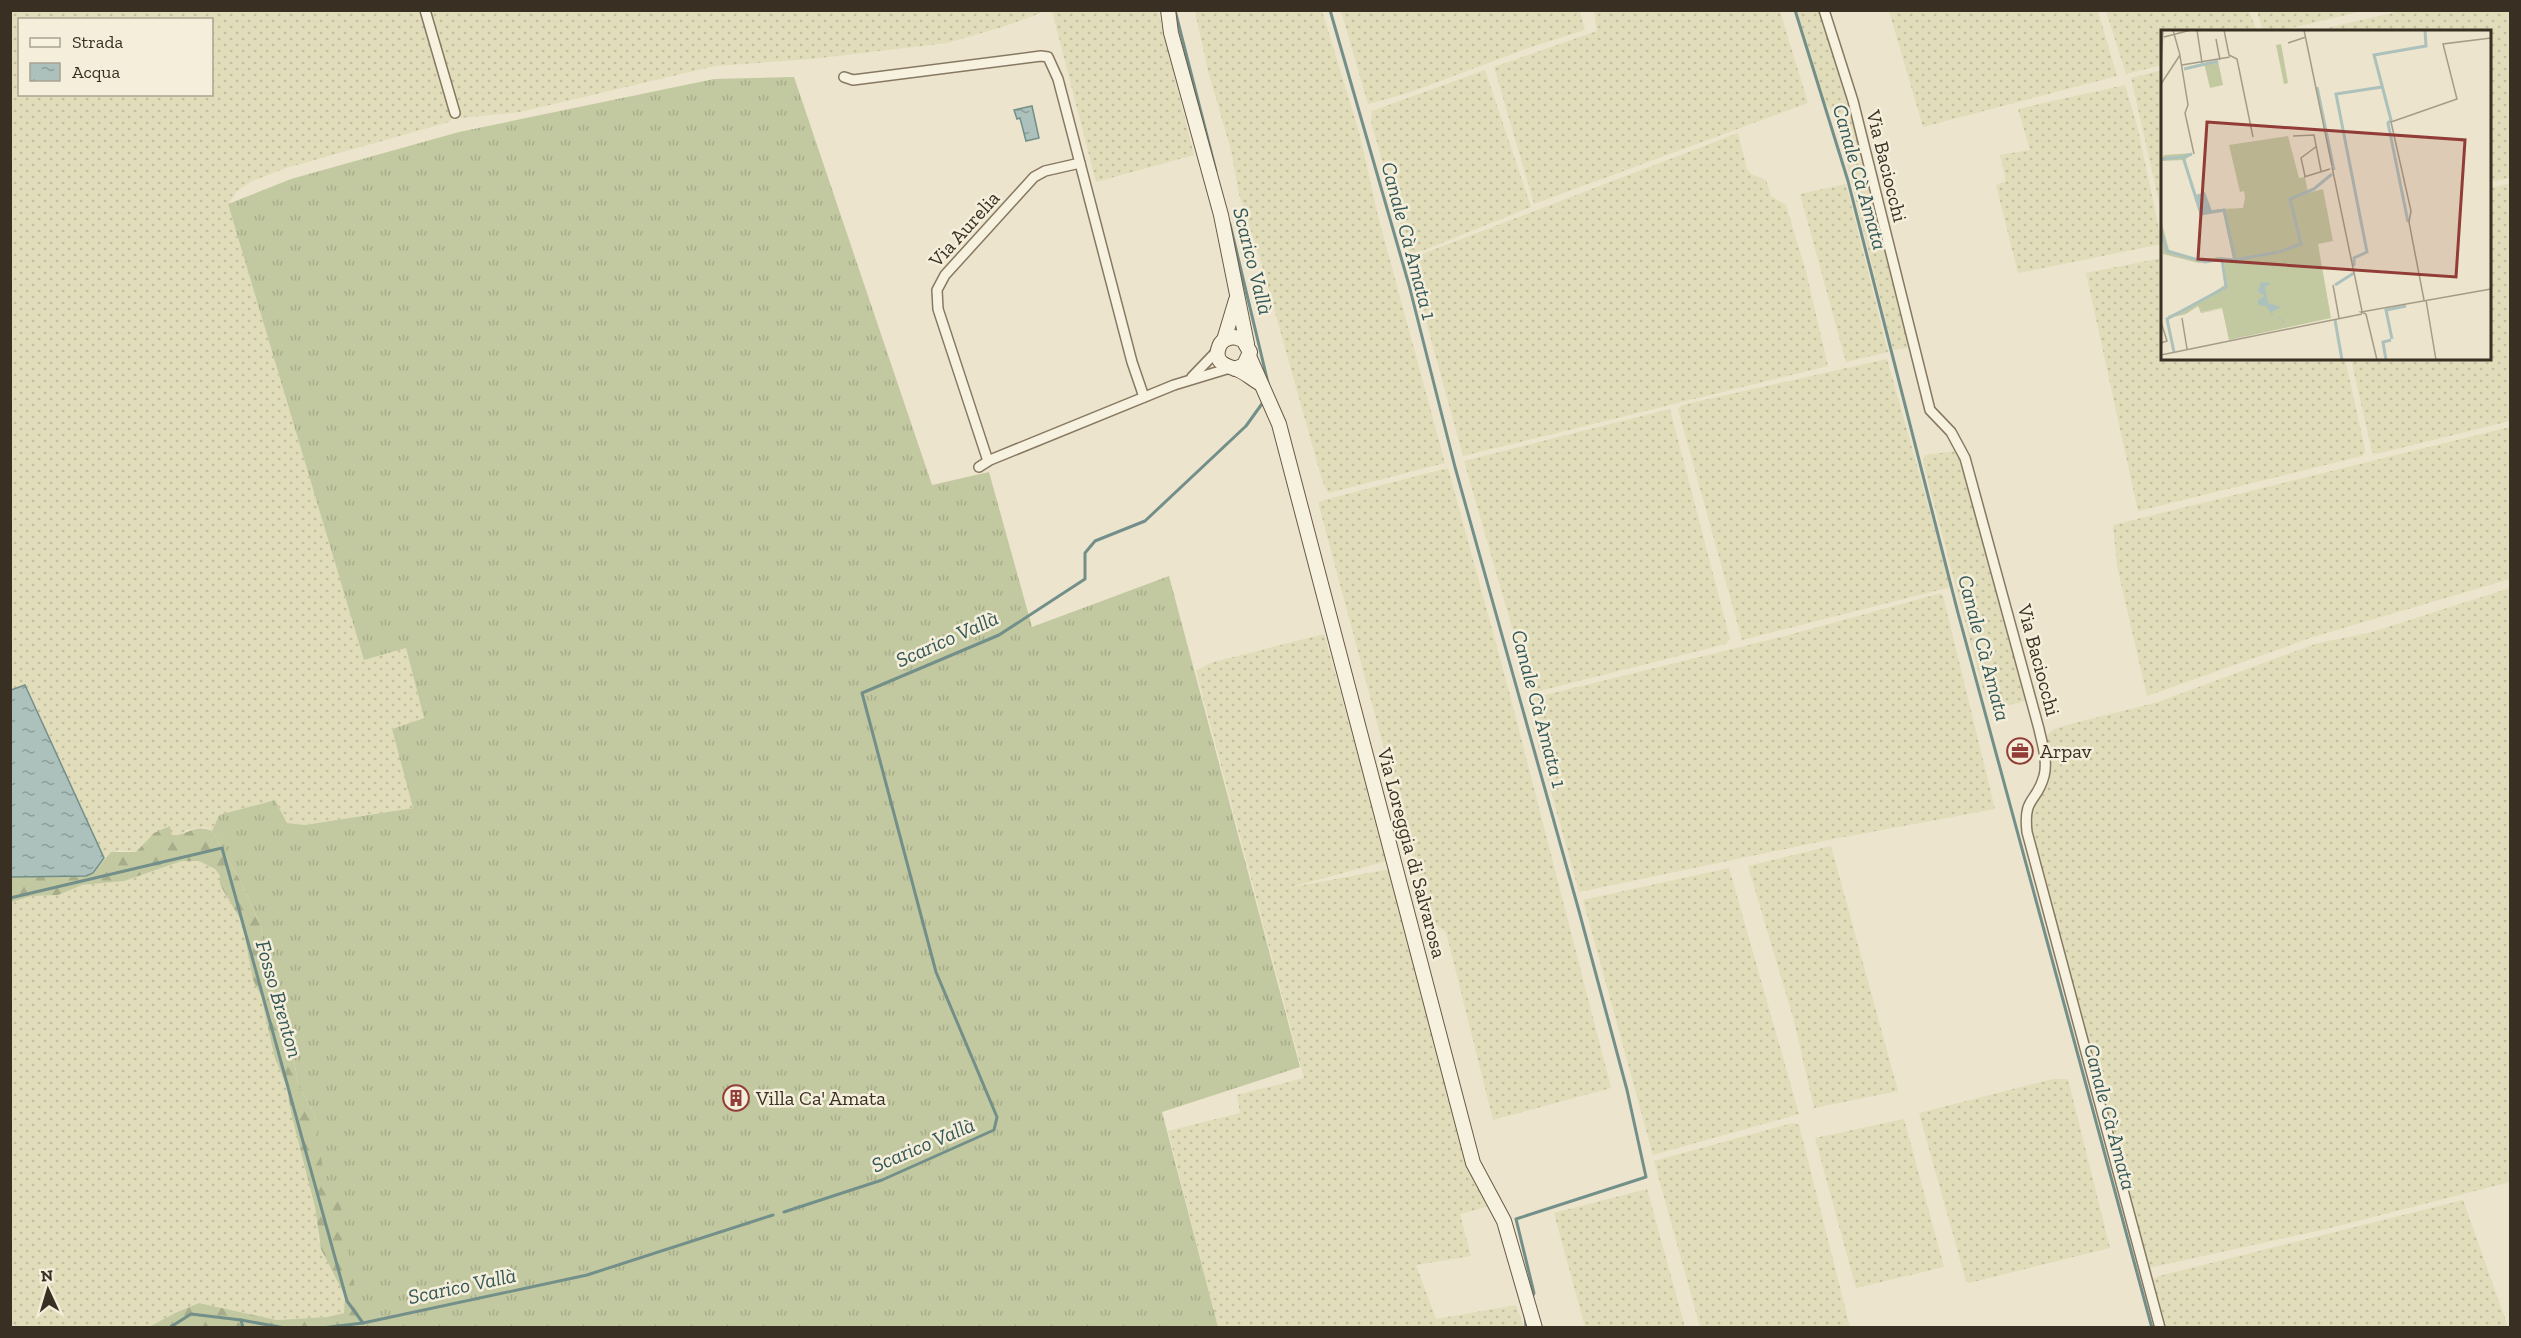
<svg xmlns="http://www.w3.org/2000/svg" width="2521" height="1338" font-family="'Zilla Slab',serif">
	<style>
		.farmland { fill: url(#farmland-dots); fill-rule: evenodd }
		.grass { fill: url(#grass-tufts) }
		.forest { fill: url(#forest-firs) }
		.water { fill: url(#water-ripples); stroke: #738f8a; stroke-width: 1.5 }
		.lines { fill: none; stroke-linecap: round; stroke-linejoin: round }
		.stream { stroke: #738f8a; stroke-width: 3 }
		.street-casing { stroke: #877861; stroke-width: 12 }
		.secondary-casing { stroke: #6a5944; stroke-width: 16 }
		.street { stroke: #f7f1df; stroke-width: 9 }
		.secondary { stroke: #f7f1df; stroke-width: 14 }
		.labels { text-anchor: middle; stroke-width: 5; stroke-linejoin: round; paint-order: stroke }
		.street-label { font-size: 20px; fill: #3a2f23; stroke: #f4eedb }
		.poi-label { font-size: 20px; fill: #3a2f23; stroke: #f4eedb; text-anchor: start }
		.water-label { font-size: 21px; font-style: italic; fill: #345858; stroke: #f4eedb }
		.inset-river { fill: none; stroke: #acc1bc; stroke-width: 3 }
		.inset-road { fill: none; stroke: #a59c88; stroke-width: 1.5 }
		.view { fill: #913c36; fill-opacity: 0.15; stroke: #913c36; stroke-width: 3 }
		.inset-edge { fill: none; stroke: #3a2f23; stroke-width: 3 }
	</style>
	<defs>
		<pattern id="farmland-dots" width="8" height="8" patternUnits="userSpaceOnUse" patternTransform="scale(1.5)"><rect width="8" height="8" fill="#e1ddba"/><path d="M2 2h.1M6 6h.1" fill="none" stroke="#c2bea0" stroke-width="1.8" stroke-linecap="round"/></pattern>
		<pattern id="grass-tufts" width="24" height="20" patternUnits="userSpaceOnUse" patternTransform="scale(1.5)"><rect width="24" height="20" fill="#c2c9a0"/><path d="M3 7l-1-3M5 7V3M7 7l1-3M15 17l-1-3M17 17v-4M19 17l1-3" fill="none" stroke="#a7ad8a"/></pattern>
		<pattern id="forest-firs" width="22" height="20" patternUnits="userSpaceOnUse" patternTransform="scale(1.5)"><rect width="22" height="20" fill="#c2c9a0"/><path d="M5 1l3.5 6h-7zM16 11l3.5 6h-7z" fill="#a7ad8a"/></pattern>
		<pattern id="water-ripples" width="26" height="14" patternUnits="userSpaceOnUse" patternTransform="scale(1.5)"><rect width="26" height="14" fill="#acc1bc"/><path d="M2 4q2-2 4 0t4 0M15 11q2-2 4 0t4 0" fill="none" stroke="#8d9d98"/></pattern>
	</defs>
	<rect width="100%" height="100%" fill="#ece4cc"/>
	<!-- farmland -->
	<g class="farmland">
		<path d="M1040,10L1041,13L1002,27L947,43L812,59L715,66L520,112L461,118L429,11Z"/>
		<path d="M2405,10L2510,11V178L2490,182V32L2314,31Z"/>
		<path d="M10,11H424L453,117L449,122L286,168L252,181L237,191L228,204L364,660L406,648L424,718L392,729L413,808L305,825L287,823L275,800L219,815L212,831L204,827L187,830L180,835L154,833L136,852L119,850L104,858L26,685L11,690ZM20,20H212V94H20Z"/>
		<path d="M1052,11H1158L1194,155L1096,182Z"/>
		<path d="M1195,11H1322L1359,132L1378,216L1445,463L1328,493L1322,480L1261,262L1239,194L1231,150L1208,71Z"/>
		<path d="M1341,11H1580L1585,30L1531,47L1408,93L1368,104Z"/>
		<path d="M1594,11H1780L1808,103L1534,204L1494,67L1597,31Z"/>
		<path d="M1795,11H1819L1856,132L1860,150L1856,154L1844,155L1833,112L1824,102Z"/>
		<path d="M1889,11H2098L2117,76L1923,127Z"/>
		<path d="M2106,11H2249L2257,31L2162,32V65L2126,74Z"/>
		<path d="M2257,11V10L2363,11L2274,32L2263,31Z"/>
		<path d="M1485,70L1531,207L1412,255L1409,253L1371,122L1372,111Z"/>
		<path d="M2162,70V215L2131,78Z"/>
		<path d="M2125,85L2138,129L2162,244L2018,273L1996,185L2006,181L2000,155L2030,150L2018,109Z"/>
		<path d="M1738,133L1747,169L1751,174L1766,180L1771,196L1786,205L1806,272L1828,366L1463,456L1409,259Z"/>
		<path d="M1846,160H1860L1862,163L1908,345L1907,348L1893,350Z"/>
		<path d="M2510,183V421L2376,454L2372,452L2351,359L2490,358V188Z"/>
		<path d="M1846,184L1888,352L1846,362L1800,194Z"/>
		<path d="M2162,258V358L2345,359L2364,444L2365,452L2362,456L2138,511L2086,273Z"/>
		<path d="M1887,359L1951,587L1742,640L1678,409L1682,405Z"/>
		<path d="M1670,409L1730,639L1726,644L1531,693L1464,461Z"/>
		<path d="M2510,427V579L2313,637L2147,696L2117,566L2113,525Z"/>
		<path d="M1956,451L1963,465L2026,701L2001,707L1990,706L1983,689L1923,462L1925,455Z"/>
		<path d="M1448,468L1510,695L1611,1088L1493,1120L1446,932L1430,920L1319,506V502L1324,500Z"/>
		<path d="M2510,588V1182L2326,1229L2149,1268L2032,834L2033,812L2049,781L2051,768L2046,736L2054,729L2067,725L2158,702L2315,644L2372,632Z"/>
		<path d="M1938,594H1942L1944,600L1995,809L1833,839L1579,892L1532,723L1530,703L1533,698L1785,636Z"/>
		<path d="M1324,634L1387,861L1287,888L1390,869L1490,1206L1460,1214L1471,1256L1416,1265L1436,1319L1516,1305L1524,1327H1218L1168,1131L1240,1113L1237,1095L1304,1078L1196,671L1210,663Z"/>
		<path d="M1831,846L1898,1091L1814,1108L1794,1021L1748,866Z"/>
		<path d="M182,861H199L215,869L220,876V885L242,922L253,980L261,996L274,1055L287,1088L291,1113L315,1207L319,1241L345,1296L344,1313L327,1317L277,1320L199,1303L175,1313L149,1327L11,1328V902L32,896L58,895L74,887L141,875Z"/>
		<path d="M1729,868L1799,1114L1653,1155L1583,900Z"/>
		<path d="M2053,1079H2068L2110,1248L1969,1283L1966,1281L1919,1113Z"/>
		<path d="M1904,1119L1944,1267L1856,1288L1815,1138Z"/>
		<path d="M1793,1123L1799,1125L1850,1327H1700L1654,1161Z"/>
		<path d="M1647,1189L1685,1327H1585L1554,1213Z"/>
		<path d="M2463,1200L2508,1327H2164L2153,1285L2152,1280L2159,1276Z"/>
	</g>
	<!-- grass -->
	<path class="grass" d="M794,77L932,485L989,472L1032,627L1169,576L1300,1067L1162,1112L1218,1327H352L361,1326L320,1167L315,1115L298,1085L293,1052L265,964L261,927L242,884L212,831L219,815L275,800L287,823L305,825L413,808L392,729L424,718L406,648L364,660L228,204L291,179L459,132L714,79Z"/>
	<!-- forest -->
	<path class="forest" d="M170,826L172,835C187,836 195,823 212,831L242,884L261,927L265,965L293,1052L298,1085L315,1115L325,1184L329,1191L339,1196L361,1326L149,1327L175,1313L199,1303L277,1320L327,1317L344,1313L345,1296L321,1249L315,1207L291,1113L287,1088L274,1055L261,996L253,980L242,922L220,885V876L215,869L199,861H182L124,881L82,885L58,895L32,896L11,902V877L93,873L111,852H136L154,833Z"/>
	<!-- water -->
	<g class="water">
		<path d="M1032,106L1039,138L1026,141L1020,118L1017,119L1014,110Z"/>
		<path d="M25,685L104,858L93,873L86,876L11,877V690Z"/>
	</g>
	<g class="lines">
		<!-- stream -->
		<g class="stream">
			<path d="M1175,10L1216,171"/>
			<path d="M1330,10L1409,285L1455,467L1579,911L1627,1090L1646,1177L1516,1219L1534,1293L1532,1297"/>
			<path d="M1795,10L1848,181L1958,613L2152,1328"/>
			<path d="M1230,224L1269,387"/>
			<path d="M10,898L222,848L347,1301L363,1323L322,1328"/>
			<path d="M784,1212L882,1180L994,1130L997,1117L936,972L862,693L999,635L1085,579V553L1095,541L1145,521L1246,426L1264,401"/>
			<path d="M1525,1314L1526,1328"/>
			<path d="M363,1323L587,1275L773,1215"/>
			<path d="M169,1328L191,1314L241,1320"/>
			<path d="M243,1328L241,1320L285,1328"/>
		</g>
		<!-- street casing -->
		<g class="street-casing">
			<g id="street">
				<path d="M425,10L455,113"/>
				<path d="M1824,10L1853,101L1930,410L1951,432L1965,458L2039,729C2042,743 2048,761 2044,776C2037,803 2023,796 2027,832L2160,1328"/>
				<path d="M844,77L853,80L1041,56L1048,57L1058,79L1132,362L1144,397"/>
				<path d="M1192,377L1218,350"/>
				<path d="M988,461L938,309L937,290L945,275L1034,177L1045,171L1080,163"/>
				<path d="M979,467L990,460L1174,385L1230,368"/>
			</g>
		</g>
		<!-- secondary casing -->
		<g class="secondary-casing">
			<g id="secondary">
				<path d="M1168,10L1171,33L1221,215L1247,344"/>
				<path d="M1224,340L1236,300"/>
				<path d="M1249,356L1279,424L1473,1163L1504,1221L1535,1328"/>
				<path d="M1235,369L1244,365L1250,352L1243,340L1234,337C1227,338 1221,340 1219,347C1213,362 1226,366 1236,369C1245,372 1253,380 1261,384"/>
			</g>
		</g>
		<!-- street -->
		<use href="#street" class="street"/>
		<!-- secondary -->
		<use href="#secondary" class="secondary"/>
	</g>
	<!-- icons -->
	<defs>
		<g id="office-ring" transform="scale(1.35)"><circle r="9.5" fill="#f4eedb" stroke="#913c36" stroke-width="1.5"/><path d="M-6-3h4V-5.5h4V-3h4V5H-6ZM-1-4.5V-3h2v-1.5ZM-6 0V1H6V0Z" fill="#913c36"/></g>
		<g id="building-ring" transform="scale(1.35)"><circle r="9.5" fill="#f4eedb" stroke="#913c36" stroke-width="1.5"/><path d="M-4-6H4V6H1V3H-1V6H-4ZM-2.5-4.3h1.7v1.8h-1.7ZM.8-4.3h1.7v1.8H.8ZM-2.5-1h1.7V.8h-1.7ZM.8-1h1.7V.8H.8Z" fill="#913c36"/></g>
	</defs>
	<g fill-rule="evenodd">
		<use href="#office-ring" x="2020" y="751"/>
		<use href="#building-ring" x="736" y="1098"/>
	</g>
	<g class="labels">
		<!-- street labels -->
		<g class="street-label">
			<text transform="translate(1887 166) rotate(76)" y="7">Via Baciocchi</text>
			<text transform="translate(964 229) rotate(-48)" y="7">Via Aurelia</text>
			<text transform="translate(2039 660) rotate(75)" y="7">Via Baciocchi</text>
			<text transform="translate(1412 853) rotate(75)" y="7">Via Loreggia di Salvarosa</text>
		</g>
		<!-- poi labels -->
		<g class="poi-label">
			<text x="2040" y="758">Arpav</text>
			<text x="756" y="1105">Villa Ca' Amata</text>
		</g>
		<!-- water labels -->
		<g class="water-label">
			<text transform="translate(1860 177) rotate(74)" y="7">Canale Cà Amata</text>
			<text transform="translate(1409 241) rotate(75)" y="7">Canale Cà Amata 1</text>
			<text transform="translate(1253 261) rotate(76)" y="7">Scarico Vallà</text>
			<text transform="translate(947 639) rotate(-24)" y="7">Scarico Vallà</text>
			<text transform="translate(1984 648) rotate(75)" y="7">Canale Cà Amata</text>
			<text transform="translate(1539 709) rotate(75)" y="7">Canale Cà Amata 1</text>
			<text transform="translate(279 999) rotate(74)" y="7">Fosso Brenton</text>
			<text transform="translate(2110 1117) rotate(75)" y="7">Canale Cà Amata</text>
			<text transform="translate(923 1145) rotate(-23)" y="7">Scarico Vallà</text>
			<text transform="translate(462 1286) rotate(-12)" y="7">Scarico Vallà</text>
		</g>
	</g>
	<!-- overview -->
	<g transform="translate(2161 30)">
		<rect width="330" height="330" fill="#ece4cc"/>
		<path d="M120,14L127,53L123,54L115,15ZM127,106L138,148L144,147L147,163L162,159L172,211L157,214L170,288L68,310L61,278L41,282L39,273L66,257L63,231L74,230L62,179L82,178L84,168L83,161L79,162L68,115Z" fill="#c2c9a0"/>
		<path d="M32,123L24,130L40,181L62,179L66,189L74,230L63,231L66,257L40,273L41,282L61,279L40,283L37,276L25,284L8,288L7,294V286L37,273L65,254L60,229L38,233L2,224L0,190L8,220L43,231L57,227L72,229L62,182L39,184L22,130L0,131L3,125Z" fill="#c2c9a0"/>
		<path d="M57,31L62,55L49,58L43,33Z" fill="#c2c9a0"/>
		<path d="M44,162L51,181L49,182H41L35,165ZM100,252L110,253L104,257L107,273L120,277L111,282L113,287L119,288L122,290L123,292L121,295L122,290L113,287L105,276L97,275V270L104,266L97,262Z" fill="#acc1bc"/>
		<path class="inset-river" d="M23,39L57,31M156,57L173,140M0,129L21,127M247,192L227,93L230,90L213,25L265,16L264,0M0,200L6,221L44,232L61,229M118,222L140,214L129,169L153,159L171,144M74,230L117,222M193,236V228L206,222L175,64L221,57M174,255L193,243M174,290L181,330M231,309L225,280L245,276M13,322L6,289L65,257L61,229L74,230L63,180L40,184L22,127L31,124M225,330L222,312L230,310"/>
		<path class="inset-road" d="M36,0L41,33M36,0H58M63,0L68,25L76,29L92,107M143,0L171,136M3,7L30,0M55,9L59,30M127,13L145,7M19,26L27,75L24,83L33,124M21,35L69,27M0,39L2,0M0,54L19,25L12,0M132,106L153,105L160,141M171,137L201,281M144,146L140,128L156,116M143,147L169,139M172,255L178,288M263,270L248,192L250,181L230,92L296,69L282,14L330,8M265,270L275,330M205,284L200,282L330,259M205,284L216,330M21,288L26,319M0,313L6,311L0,292M0,325L201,284"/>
		<path class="view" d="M46,92L304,110L295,247L37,229Z"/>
		<rect width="330" height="330" class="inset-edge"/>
	</g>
	<!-- border -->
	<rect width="2521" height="1338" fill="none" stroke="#3a2f23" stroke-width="24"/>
	<!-- legend -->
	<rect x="18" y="18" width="195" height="78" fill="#f4eedb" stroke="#aaa291" stroke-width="1.5"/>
	<rect x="30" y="38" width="30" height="9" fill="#f7f1df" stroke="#aaa291" stroke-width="1.5"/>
	<text x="72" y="48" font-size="18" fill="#3a2f23">Strada</text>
	<rect x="30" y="63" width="30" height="18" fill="url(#water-ripples)" stroke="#aaa291" stroke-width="1.5"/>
	<text x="72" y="78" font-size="18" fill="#3a2f23">Acqua</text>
	<!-- north arrow -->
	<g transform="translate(48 1290) rotate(356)" stroke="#f4eedb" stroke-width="4.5" paint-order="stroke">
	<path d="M0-4.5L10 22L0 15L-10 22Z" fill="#3a2f23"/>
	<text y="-9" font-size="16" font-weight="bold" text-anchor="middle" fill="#3a2f23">N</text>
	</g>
</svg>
